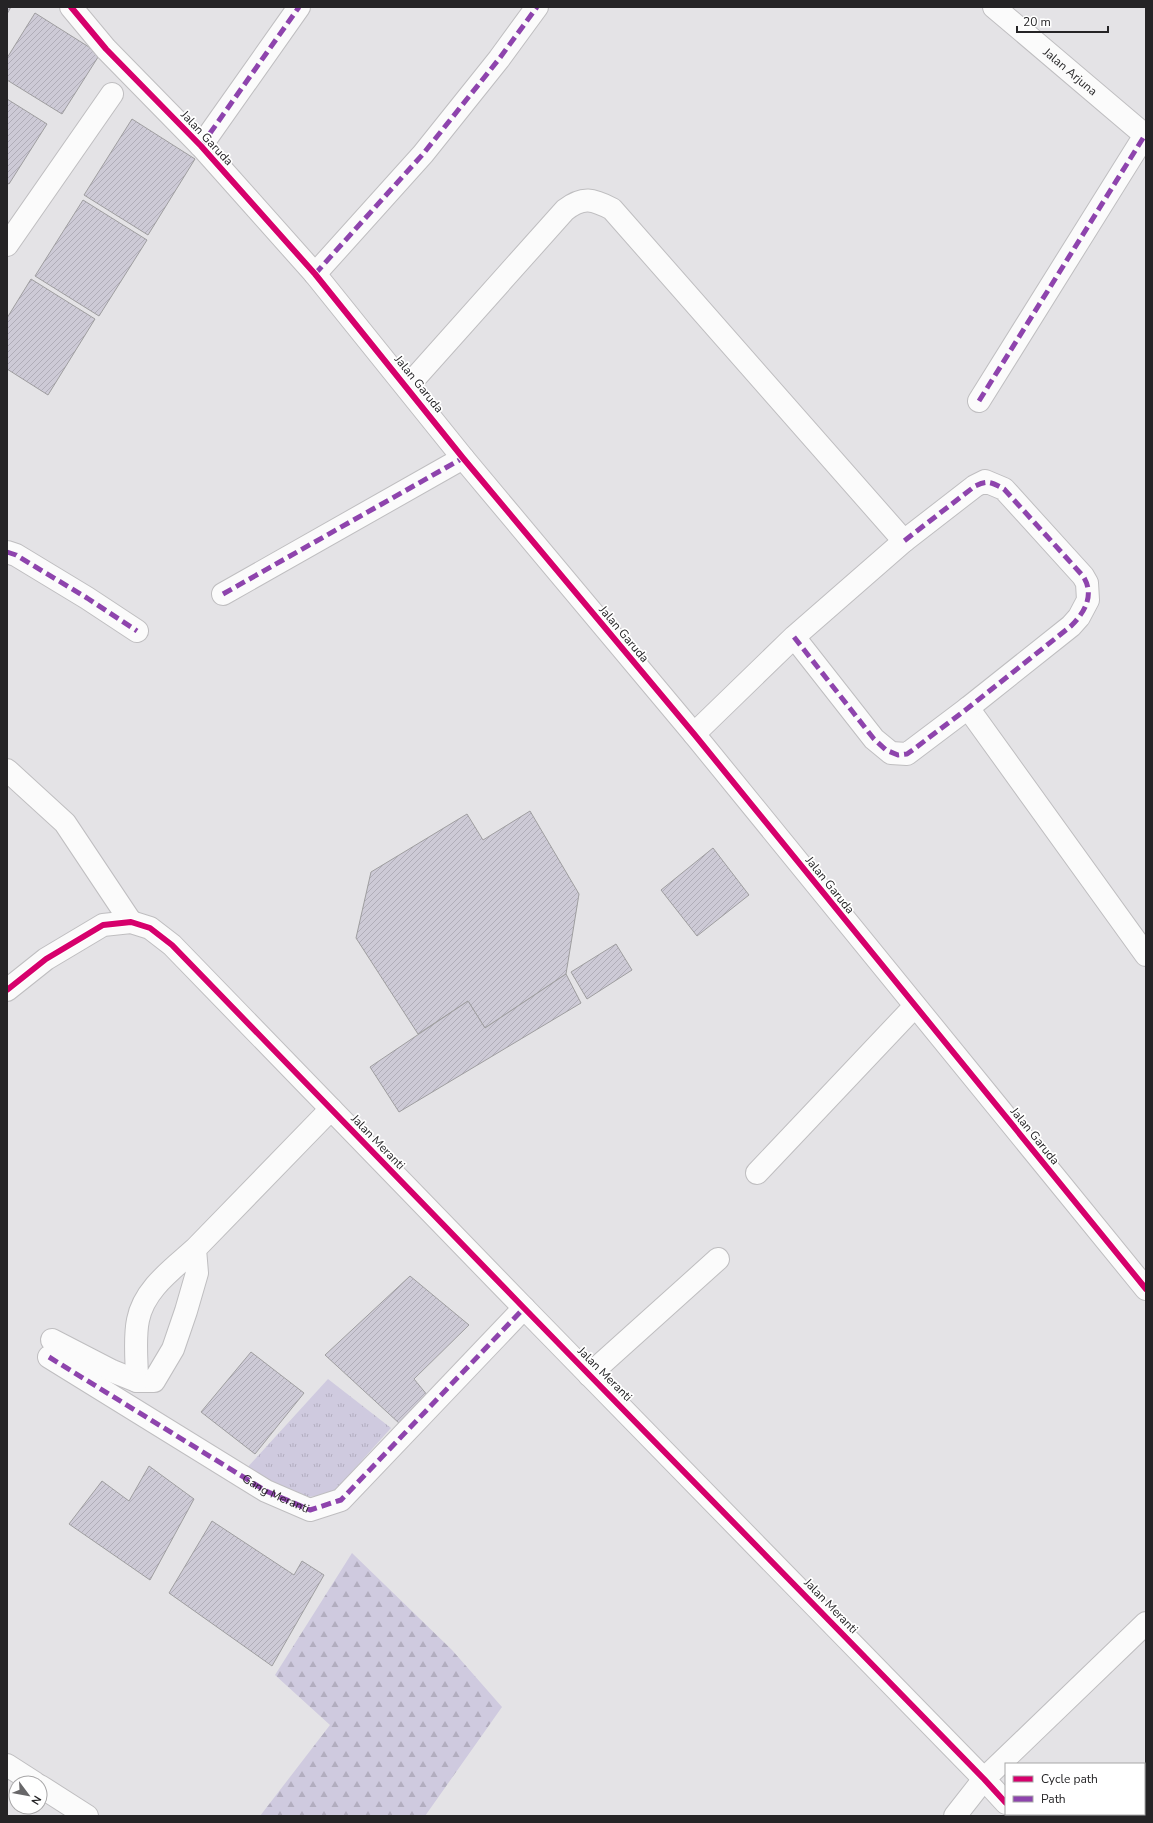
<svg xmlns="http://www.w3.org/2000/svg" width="1153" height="1823" font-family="'Nunito Sans',sans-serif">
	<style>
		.grass { fill: url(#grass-tufts) }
		.forest { fill: url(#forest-firs) }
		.building { fill: url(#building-hatch); stroke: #9f9ea0 }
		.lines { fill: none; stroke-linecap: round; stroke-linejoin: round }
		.minor-casing { stroke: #bfbec0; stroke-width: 24 }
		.minor { stroke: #fbfbfb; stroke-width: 22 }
		.quiet { stroke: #8e44ad; stroke-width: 5; stroke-dasharray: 10 5; stroke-linecap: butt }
		.cycleway-casing { stroke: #fff; stroke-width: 8 }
		.cycleway { stroke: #d6006c; stroke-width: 6 }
		.labels { text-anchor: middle; stroke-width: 3.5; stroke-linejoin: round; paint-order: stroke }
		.street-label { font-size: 12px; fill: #252426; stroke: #fff }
	</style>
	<defs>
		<pattern id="grass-tufts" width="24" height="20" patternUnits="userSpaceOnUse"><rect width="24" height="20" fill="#cfcadf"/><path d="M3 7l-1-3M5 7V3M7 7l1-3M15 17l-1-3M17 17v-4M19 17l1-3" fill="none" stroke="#b2adbf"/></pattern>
		<pattern id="forest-firs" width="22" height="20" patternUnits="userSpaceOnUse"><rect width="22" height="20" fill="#cfcadf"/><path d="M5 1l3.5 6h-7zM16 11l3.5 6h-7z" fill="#b2adbf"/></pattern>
		<pattern id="building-hatch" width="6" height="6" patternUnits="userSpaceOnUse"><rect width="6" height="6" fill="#cdcad6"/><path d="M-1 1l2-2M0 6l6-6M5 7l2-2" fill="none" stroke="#b0adb8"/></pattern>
	</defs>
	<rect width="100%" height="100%" fill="#e4e3e6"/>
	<!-- grass -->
	<path class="grass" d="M328,1379L391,1428L331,1495L307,1497L245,1470Z"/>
	<!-- forest -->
	<path class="forest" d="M352,1553L452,1650L502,1707L425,1816H260L330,1725L275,1675Z"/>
	<!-- building -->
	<g class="building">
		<path d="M7,7H11L7,14Z"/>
		<path d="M35,13L100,54L62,114L7,80V58Z"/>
		<path d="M7,99L47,124L9,184L7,183Z"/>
		<path d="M132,119L195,159L148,235L84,195Z"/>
		<path d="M83,200L147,240L99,316L35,276Z"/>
		<path d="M31,279L95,319L48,395L7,369V318Z"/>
		<path d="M530,811L579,894L566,974L485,1028L468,1001L418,1034L356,938L371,872L467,814L483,840Z"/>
		<path d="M713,848L749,895L697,936L661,890Z"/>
		<path d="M616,944L632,970L587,999L571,972Z"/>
		<path d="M566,974L581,1003L399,1112L370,1067L468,1001L485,1028Z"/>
		<path d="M410,1276L469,1325L414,1379L428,1396L400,1424L325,1355Z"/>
		<path d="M251,1352L304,1393L255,1454L201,1412Z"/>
		<path d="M149,1466L194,1499L150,1580L69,1524L102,1481L129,1501Z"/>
		<path d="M212,1521L294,1575L302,1561L324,1575L272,1666L169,1593Z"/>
	</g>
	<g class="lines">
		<!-- minor casing -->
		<g class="minor-casing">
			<g id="minor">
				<path d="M71,7L106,49L201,146L315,274L463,458L694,734L1146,1289"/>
				<path id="s1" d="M994,7L1146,136"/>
				<path d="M201,146L299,7"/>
				<path d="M7,245L112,94"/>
				<path d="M315,274L423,154L499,59L537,7"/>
				<path d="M407,387L565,210C583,196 593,199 612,209L904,541"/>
				<path d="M979,401L1145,135"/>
				<path d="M7,552L16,555L87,598L137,631"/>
				<path d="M223,594L463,458"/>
				<path d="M968,708L1146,955"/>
				<path d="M694,734L794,637L904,541L975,486L985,481L1004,489L1083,576L1087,583L1088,600L1079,617L1071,626L968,708L907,754L891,753L874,739L794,637"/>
				<path d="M7,770L65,823L131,922"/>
				<path d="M7,990L46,959L103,925L131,922L150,928L172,945L524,1308L984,1779L1006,1803"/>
				<path d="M757,1173L915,1006"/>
				<path d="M195,1249C173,1269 144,1289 138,1320C134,1339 137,1362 137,1381H154L173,1349L186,1311L197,1273L195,1249L331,1109"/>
				<path d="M52,1340L112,1371L137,1381"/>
				<path d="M49,1357L266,1491L310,1510L341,1500L524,1308"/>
				<path d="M589,1375L718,1259"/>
				<path d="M7,1765L35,1783"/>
				<path d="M40,1786L87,1816"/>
				<path d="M955,1816L984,1779L1146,1623"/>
			</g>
		</g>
		<!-- minor -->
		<use href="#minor" class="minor"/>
		<!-- quiet -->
		<g class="quiet">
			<path d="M201,146L299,7"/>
			<path d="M315,274L423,154L499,59L537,7"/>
			<path d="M979,401L1145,135"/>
			<path d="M7,552L16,555L87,598L137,631"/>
			<path d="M223,594L463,458"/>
			<path d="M794,637L874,739L886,750L898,755L907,754L914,749L968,708L1071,626C1085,612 1095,595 1083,576L1004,489C991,482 988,480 975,486L904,541"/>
			<path id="s2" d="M49,1357L266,1491L310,1510L341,1500L524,1308"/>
		</g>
		<!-- cycleway casing -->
		<g class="cycleway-casing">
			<g id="cycleway">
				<path d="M71,7L106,49L201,146L315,274L463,458L694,734L1146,1289"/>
				<path d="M7,990L46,959L103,925L131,922L150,928L172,945L524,1308L984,1779L1006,1803"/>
			</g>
		</g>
		<!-- cycleway -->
		<use href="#cycleway" class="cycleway"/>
	</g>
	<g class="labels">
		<!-- street labels -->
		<g class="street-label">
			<text dy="4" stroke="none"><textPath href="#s1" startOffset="100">Jalan Arjuna</textPath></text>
			<text transform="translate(207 138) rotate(47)" y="4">Jalan Garuda</text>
			<text transform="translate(419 384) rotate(51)" y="4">Jalan Garuda</text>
			<text transform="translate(624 634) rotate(50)" y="4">Jalan Garuda</text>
			<text transform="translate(830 885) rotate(51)" y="4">Jalan Garuda</text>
			<text transform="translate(1035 1136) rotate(51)" y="4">Jalan Garuda</text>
			<text transform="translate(378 1142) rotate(46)" y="4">Jalan Meranti</text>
			<text transform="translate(605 1374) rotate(45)" y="4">Jalan Meranti</text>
			<text dy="4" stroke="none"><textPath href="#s2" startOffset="265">Gang Meranti</textPath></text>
			<text transform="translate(831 1606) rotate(46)" y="4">Jalan Meranti</text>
		</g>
	</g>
	<!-- border -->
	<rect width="1153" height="1823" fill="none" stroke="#252426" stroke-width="16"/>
	<!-- legend -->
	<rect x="1005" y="1763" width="140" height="52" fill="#ffffff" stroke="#a8a7a8"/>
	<rect x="1013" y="1776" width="20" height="6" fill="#d6006c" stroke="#a8a7a8"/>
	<text x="1041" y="1783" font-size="12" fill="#252426">Cycle path</text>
	<rect x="1013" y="1796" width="20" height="6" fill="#8e44ad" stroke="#a8a7a8"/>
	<text x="1041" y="1803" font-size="12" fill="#252426">Path</text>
	<!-- north arrow -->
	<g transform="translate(28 1795) rotate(122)"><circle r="19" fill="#ffffff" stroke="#a8a7a8"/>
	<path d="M0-3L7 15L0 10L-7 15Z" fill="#686769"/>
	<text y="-6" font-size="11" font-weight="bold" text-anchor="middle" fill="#252426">N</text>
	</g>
	<!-- scale -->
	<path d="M1017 26v6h91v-6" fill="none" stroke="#252426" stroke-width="2"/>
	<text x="1023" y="26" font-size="12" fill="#252426" stroke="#ffffff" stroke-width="3" paint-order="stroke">20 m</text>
</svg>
